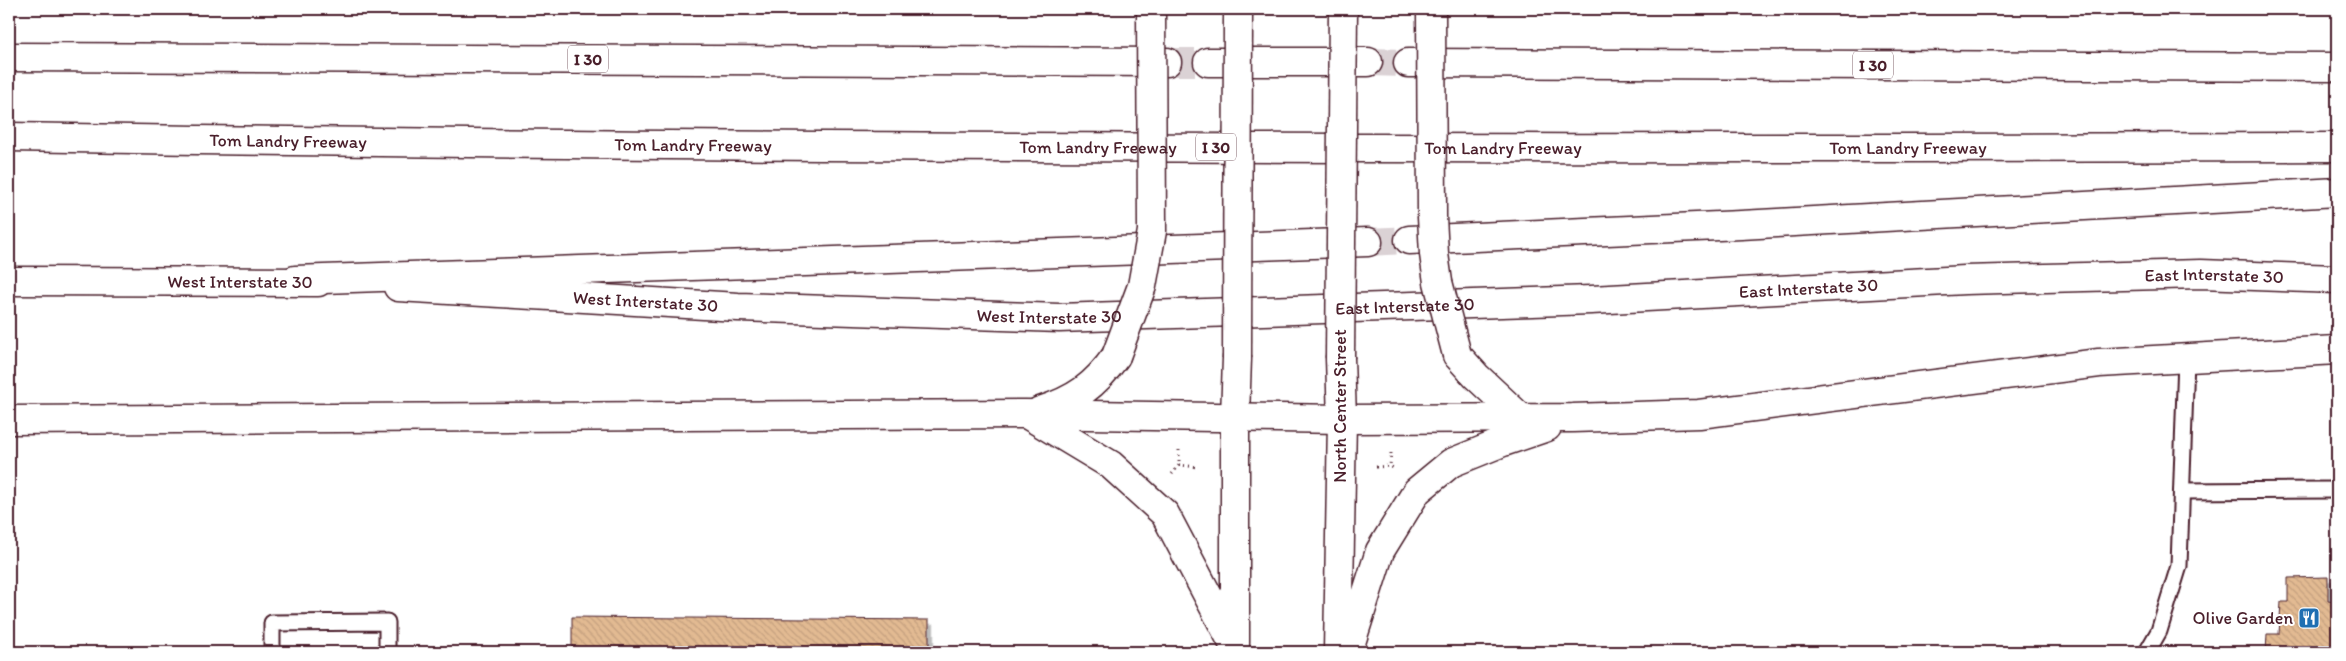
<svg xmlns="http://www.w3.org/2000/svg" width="2346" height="661" font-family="Itim,sans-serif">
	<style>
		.building { fill: url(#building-back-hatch); stroke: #4a1f2b; filter: url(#shadow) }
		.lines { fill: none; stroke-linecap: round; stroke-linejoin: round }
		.highway-tunnel { stroke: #dbd2d5; stroke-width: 28; stroke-dasharray: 28 14; stroke-linecap: butt }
		.lane-casing { stroke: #4a1f2b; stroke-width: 19 }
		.secondary-casing { stroke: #4a1f2b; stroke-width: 31 }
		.highway-casing { stroke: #4a1f2b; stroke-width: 31 }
		.path { stroke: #4a1f2b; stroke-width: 3; stroke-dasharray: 1 4; stroke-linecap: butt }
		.lane { stroke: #fff; stroke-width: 15 }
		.secondary { stroke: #fff; stroke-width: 28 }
		.highway { stroke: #fff; stroke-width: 28 }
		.secondary-bridge-casing { stroke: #4a1f2b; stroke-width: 31; stroke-linecap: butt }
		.secondary-bridge { stroke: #fff; stroke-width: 28 }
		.labels { text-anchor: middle; stroke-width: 4; stroke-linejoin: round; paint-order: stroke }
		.shield { fill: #fff; stroke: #80626b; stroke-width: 1 }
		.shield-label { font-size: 16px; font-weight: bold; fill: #4a1f2b }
		.street-label { font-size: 18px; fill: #4a1f2b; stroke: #fff }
		.poi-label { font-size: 18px; fill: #4a1f2b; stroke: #fff; text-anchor: end }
	</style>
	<defs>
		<pattern id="building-back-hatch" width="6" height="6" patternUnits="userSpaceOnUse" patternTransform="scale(1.25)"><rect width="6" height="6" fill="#e2ba92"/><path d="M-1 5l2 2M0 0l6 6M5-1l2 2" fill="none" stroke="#c39f7e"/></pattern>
		<filter id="shadow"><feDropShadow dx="4.5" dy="4.5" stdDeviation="0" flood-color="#0004"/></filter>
	</defs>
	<rect width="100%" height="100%" fill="#fff"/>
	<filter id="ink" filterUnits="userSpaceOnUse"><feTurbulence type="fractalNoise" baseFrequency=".02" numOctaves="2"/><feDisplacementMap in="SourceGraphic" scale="10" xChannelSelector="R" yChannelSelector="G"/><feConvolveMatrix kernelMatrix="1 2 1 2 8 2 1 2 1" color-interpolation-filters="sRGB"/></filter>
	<g filter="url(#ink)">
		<!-- building -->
		<g class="building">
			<path d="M2328,577V601L2337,602V652H2266L2267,634H2279L2281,602H2288V578Z"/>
			<path d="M572,617L929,620V652H572Z"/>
		</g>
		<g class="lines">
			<!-- highway-tunnel -->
			<g class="highway-tunnel">
				<path d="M1167,62H1208"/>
				<path d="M1368,62L1408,63"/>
				<path d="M1368,242L1409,240"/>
			</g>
			<!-- lane casing -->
			<g class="lane-casing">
				<g id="lane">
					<path d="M2182,491L2337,490"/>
					<path d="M272,652V623L387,622V652"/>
					<path d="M2147,652L2159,631L2179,566L2186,358"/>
				</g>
			</g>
			<!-- secondary casing -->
			<g class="secondary-casing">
				<g id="secondary">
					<path id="s1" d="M9,281L318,282"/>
					<path id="s2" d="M398,287L738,307L1059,318L1591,300L1965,280L2201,274L2337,279"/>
					<path d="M1457,355L1476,376L1522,419"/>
					<path d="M1040,411C1075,400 1095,386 1116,356"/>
					<path d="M1028,415L1111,465L1165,514L1235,647"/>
					<path d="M9,420L1026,414L1342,419L1572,418L1699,414L2099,363L2337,350"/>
					<path d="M1235,643V417L1237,358"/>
					<path d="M1338,652L1342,419L1340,358"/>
					<path d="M1348,652L1380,551L1417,491L1451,463L1503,442L1547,427"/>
				</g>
			</g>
			<!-- highway casing -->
			<g class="highway-casing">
				<g id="highway">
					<path d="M9,57L1167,62"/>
					<path d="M1208,62H1368"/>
					<path d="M1408,63L2337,67"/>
					<path id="s3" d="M9,137C785,150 1561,149 2337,147"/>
					<path d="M1409,240L1741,225L2337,192"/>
					<path d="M295,280L1368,242"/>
				</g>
			</g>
			<!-- path -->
			<g class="path">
				<path d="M1179,450V465L1198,467"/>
				<path d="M1391,453L1390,466L1393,468"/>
				<path d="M1376,467L1390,466"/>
				<path d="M1172,474L1179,465"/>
			</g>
			<!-- lane -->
			<use href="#lane" class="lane"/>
			<!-- secondary -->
			<use href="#secondary" class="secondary"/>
			<!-- highway -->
			<use href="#highway" class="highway"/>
			<!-- secondary-bridge casing -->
			<g class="secondary-bridge-casing">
				<g id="secondary-bridge">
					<path d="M1431,9L1432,217L1434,254L1438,282L1457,355"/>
					<path d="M1116,356L1142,286L1152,231L1151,9"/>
					<path d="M1237,358L1238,9"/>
					<path d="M1340,358L1343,9"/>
				</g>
			</g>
			<!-- secondary-bridge -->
			<use href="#secondary-bridge" class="secondary-bridge"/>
		</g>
	</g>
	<!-- icons -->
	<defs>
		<g id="restaurant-square" transform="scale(1.125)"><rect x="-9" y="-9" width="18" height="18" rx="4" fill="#1f6fb2" stroke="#fff"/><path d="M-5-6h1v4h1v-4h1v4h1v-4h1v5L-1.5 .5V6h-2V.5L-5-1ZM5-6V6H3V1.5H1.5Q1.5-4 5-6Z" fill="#fff"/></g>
	</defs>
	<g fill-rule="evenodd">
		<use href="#restaurant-square" x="2309" y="618"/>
	</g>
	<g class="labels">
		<!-- shield labels -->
		<g class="shield">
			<rect x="568" y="45.5" width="40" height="27" rx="4"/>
			<rect x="1853" y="51.5" width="40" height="27" rx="4"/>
			<rect x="1196" y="133.5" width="40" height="27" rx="4"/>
		</g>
		<g class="shield-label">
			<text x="588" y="65">I 30</text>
			<text x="1873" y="71">I 30</text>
			<text x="1216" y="153">I 30</text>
		</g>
		<!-- street labels -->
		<g class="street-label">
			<text dy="6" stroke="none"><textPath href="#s3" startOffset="279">Tom Landry Freeway</textPath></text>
			<text dy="6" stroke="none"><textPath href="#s3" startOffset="684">Tom Landry Freeway</textPath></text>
			<text dy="6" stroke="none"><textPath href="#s3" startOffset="1089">Tom Landry Freeway</textPath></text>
			<text dy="6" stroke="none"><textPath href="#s3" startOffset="1494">Tom Landry Freeway</textPath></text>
			<text dy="6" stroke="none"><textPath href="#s3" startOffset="1899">Tom Landry Freeway</textPath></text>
			<text dy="6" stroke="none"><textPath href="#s2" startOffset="1818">East Interstate 30</textPath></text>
			<text dy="6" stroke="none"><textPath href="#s1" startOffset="231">West Interstate 30</textPath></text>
			<text dy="6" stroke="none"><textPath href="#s2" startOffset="1412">East Interstate 30</textPath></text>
			<text dy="6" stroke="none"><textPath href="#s2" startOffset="248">West Interstate 30</textPath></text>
			<text dy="6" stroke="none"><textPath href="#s2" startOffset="1008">East Interstate 30</textPath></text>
			<text dy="6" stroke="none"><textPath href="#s2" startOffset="652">West Interstate 30</textPath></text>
			<text transform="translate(1340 406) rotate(-90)" y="6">North Center Street</text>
		</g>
		<!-- poi labels -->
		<g class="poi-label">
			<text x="2293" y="624">Olive Garden</text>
		</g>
	</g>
	<!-- margin -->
	<rect width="2346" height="661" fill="none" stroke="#fff" stroke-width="30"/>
	<rect x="15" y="15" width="2316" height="631" fill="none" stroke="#4a1f2b" stroke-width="2" filter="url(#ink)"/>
</svg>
